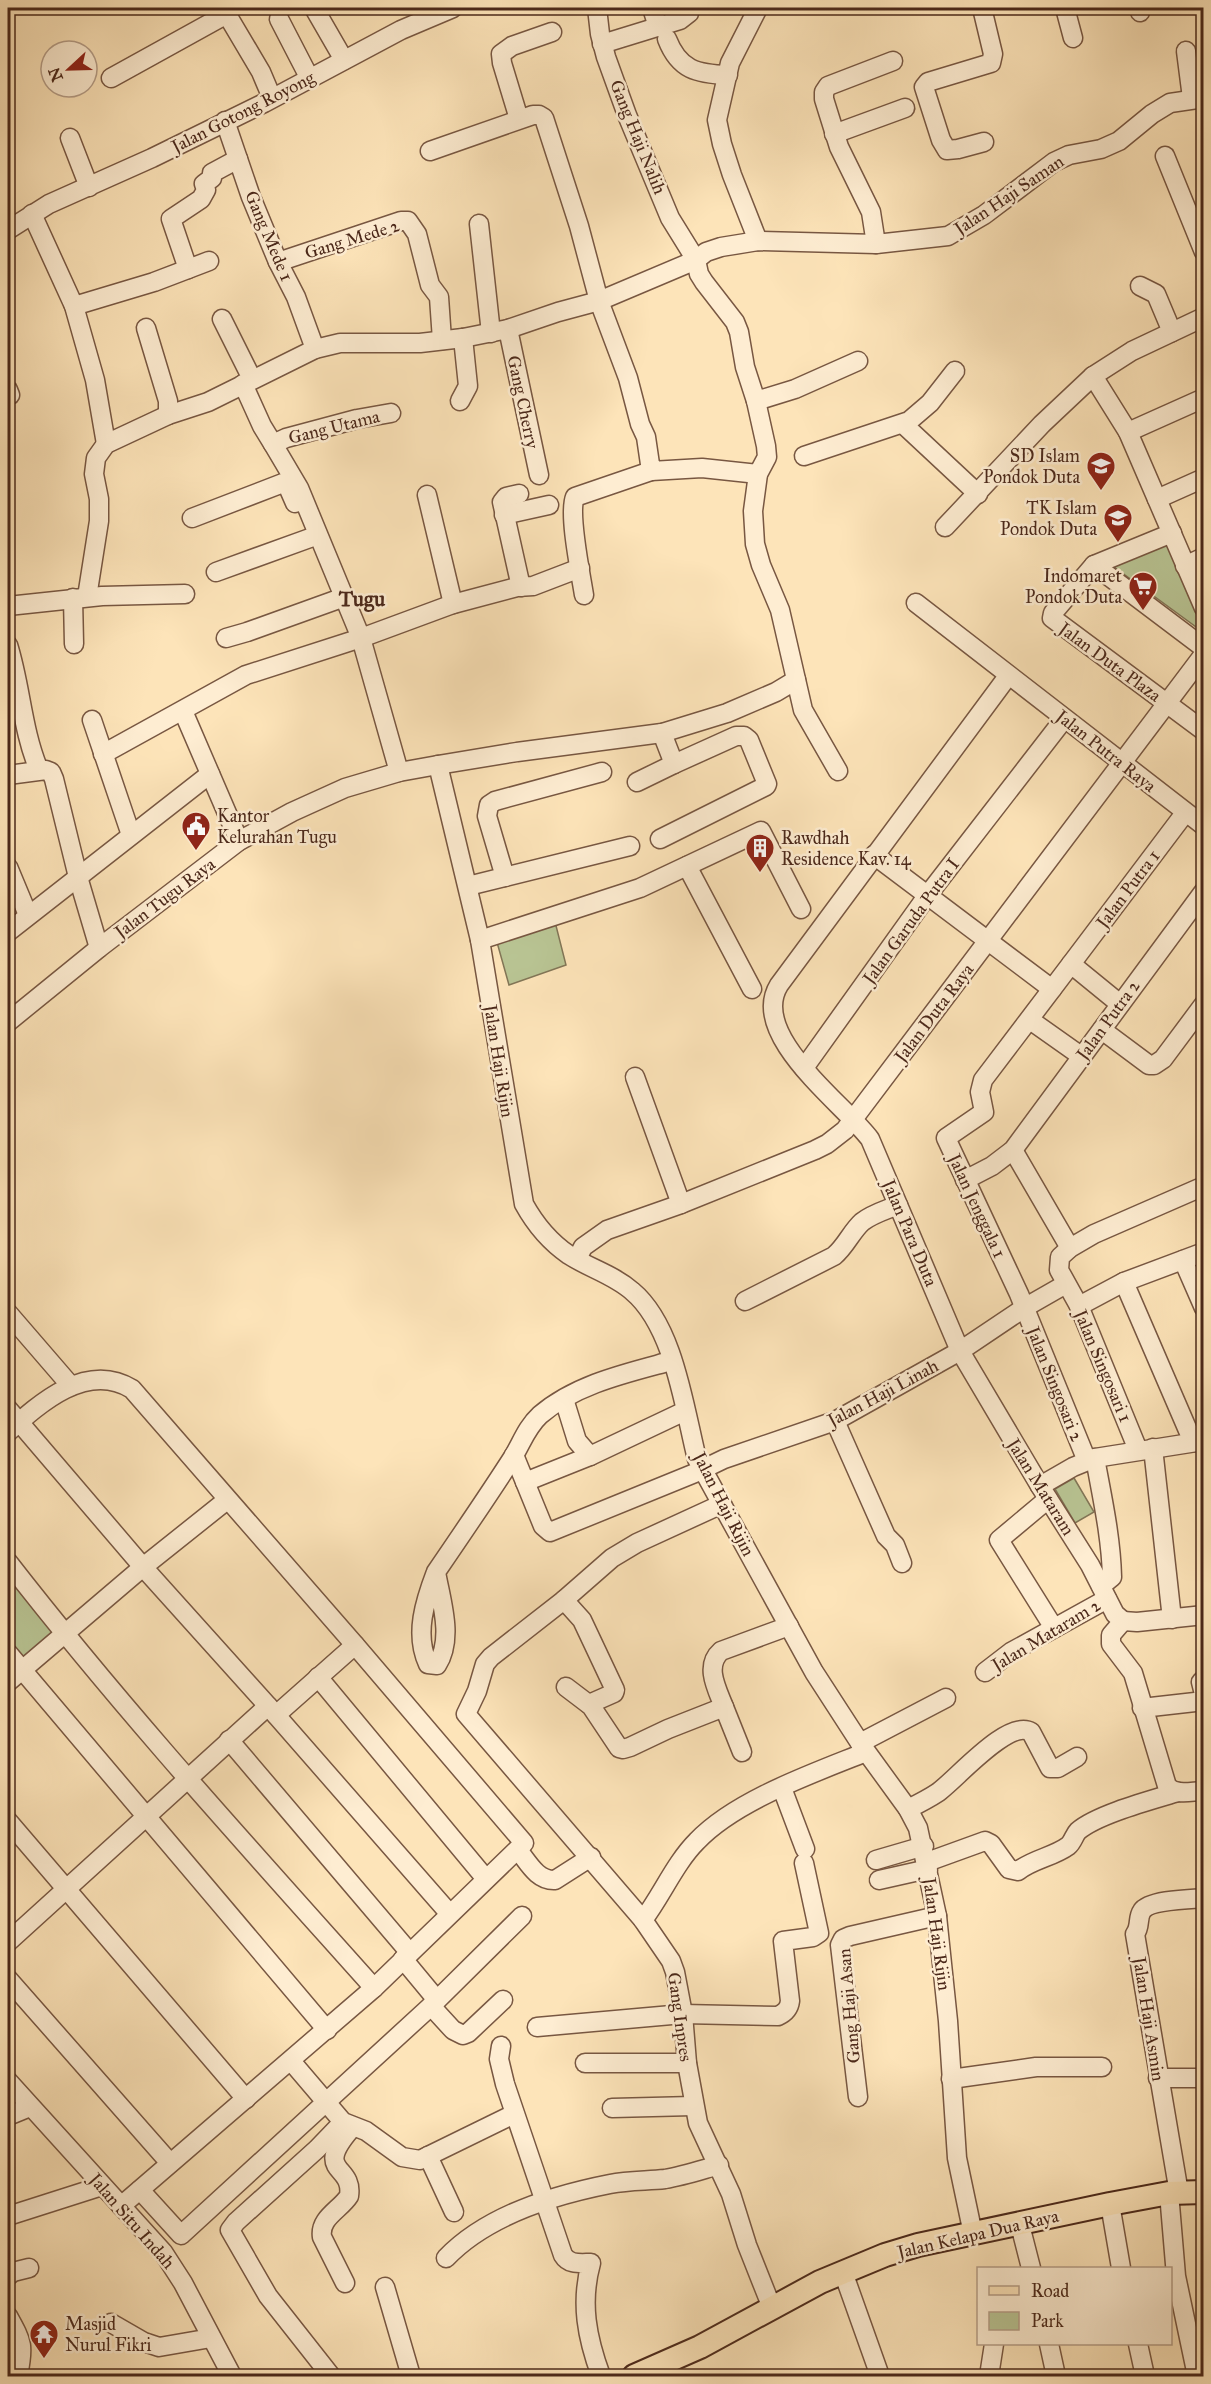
<svg xmlns="http://www.w3.org/2000/svg" width="1211" height="2384" font-family="'IM FELL Great Primer',serif">
	<style>
		.green { fill: #b9c594; stroke: #827657; stroke-width: 1.5 }
		.lines { fill: none; stroke-linecap: round; stroke-linejoin: round }
		.minor-casing { stroke: #785742; stroke-width: 21 }
		.major-casing { stroke: #4b281a; stroke-width: 26 }
		.minor { stroke: #feedd2; stroke-width: 18 }
		.major { stroke: #fde4b9; stroke-width: 22 }
		.labels { text-anchor: middle; stroke-width: 5; stroke-linejoin: round; paint-order: stroke }
		.street-label { font-size: 18px; fill: #4b281a; stroke: #feedd2 }
		.poi-label { font-size: 18px; fill: #4b281a; stroke: #feedd2; text-anchor: end }
		.quarter-label { font-size: 21px; font-weight: bold; fill: #4b281a; stroke: #feedd2 }
	</style>
	<rect width="100%" height="100%" fill="#fde4b9"/>
	<filter id="stains"><feTurbulence type="fractalNoise" baseFrequency=".00333" numOctaves="4"/><feColorMatrix values="0 0 0 0 .2 0 0 0 0 .09 0 0 0 0 .02 0 0 0 .5 -.17"/></filter>
	<radialGradient id="worn" r=".72"><stop offset=".6" stop-color="#630" stop-opacity="0"/><stop offset="1" stop-color="#630" stop-opacity=".3"/></radialGradient>
	<!-- green -->
	<g class="green">
		<path d="M1174,538L1203,608V632L1110,564Z"/>
		<path d="M552,910L566,965L509,985L493,928Z"/>
		<path d="M1074,1478L1094,1512L1075,1523L1055,1489Z"/>
		<path d="M8,1578L53,1632L20,1660L8,1645Z"/>
	</g>
	<g class="lines">
		<!-- minor casing -->
		<g class="minor-casing">
			<g id="minor">
				<path d="M314,8L344,60"/>
				<path d="M597,8L600,34L606,57L627,115L670,218L696,260L699,274L704,282L735,322L739,332L745,367L756,401L766,446L767,457L758,474L753,511L755,544L761,565L780,610L803,710L838,771"/>
				<path d="M652,8L658,27"/>
				<path d="M982,8L993,54L991,63L928,82L924,87L941,140L947,150L958,149L984,142"/>
				<path d="M1065,8L1073,38"/>
				<path d="M1139,8L1140,12"/>
				<path d="M279,19L310,79"/>
				<path d="M667,39C679,70 697,74 728,75"/>
				<path d="M602,44L680,20L689,13V8"/>
				<path d="M1186,51L1192,98"/>
				<path d="M111,78L225,15L229,18L261,72L272,98"/>
				<path d="M519,119L502,63L501,54L512,46L552,32"/>
				<path d="M225,121L251,197L278,262L296,297L315,349"/>
				<path d="M834,134L905,108"/>
				<path d="M70,138L89,187"/>
				<path d="M430,151L533,115H539L544,118L579,226L599,301L628,378L640,424L646,437L651,471L702,468L758,474"/>
				<path d="M1165,156L1204,252"/>
				<path d="M32,214L74,306L95,380L106,444"/>
				<path d="M479,224L491,333"/>
				<path d="M8,230L49,204L152,158L264,103L401,30L453,8"/>
				<path d="M758,241L732,175L722,144L717,120L730,63L758,8"/>
				<path d="M876,244L871,212L839,147L824,99V92L828,86L893,61"/>
				<path d="M278,262L401,221H408L417,234L430,285L439,297L442,340"/>
				<path d="M188,269L171,219L201,199L206,190L204,184L212,178V173L238,159"/>
				<path d="M1140,286L1156,294L1172,332"/>
				<path d="M74,306L154,282L209,261"/>
				<path d="M222,319L252,379"/>
				<path d="M146,328L168,401V415"/>
				<path d="M508,329L539,475"/>
				<path d="M1093,376L1128,432L1204,608"/>
				<path d="M243,384L262,426L273,444L286,438L357,419L391,413"/>
				<path d="M8,390L10,395"/>
				<path d="M460,401L468,386L463,338"/>
				<path d="M756,401L795,389L858,361"/>
				<path d="M903,424L978,494"/>
				<path d="M1128,432L1204,398"/>
				<path d="M273,444L299,488L361,638L399,772"/>
				<path d="M804,456L909,421L930,403L955,371"/>
				<path d="M519,494L506,497L502,502L521,587"/>
				<path d="M427,495L453,604"/>
				<path d="M1157,499L1204,478"/>
				<path d="M504,515L549,505"/>
				<path d="M192,518L283,483L288,487L295,503"/>
				<path d="M945,527L1042,424L1093,376L1132,351L1204,317"/>
				<path d="M1172,533L1094,565L1053,613L1052,618L1204,731"/>
				<path d="M1094,565L1204,648"/>
				<path d="M1185,566L1204,557"/>
				<path d="M216,572L310,538"/>
				<path d="M584,595C581,575 568,514 575,497L651,471"/>
				<path d="M87,597L99,521V499L94,474L96,458L106,444L168,415L208,402L315,349L340,343H420L463,338L508,329L558,312L599,301L696,260L706,252L721,247L758,241L876,244L948,236L984,215L1054,162L1069,155L1101,149L1119,141L1152,114L1170,103L1204,98"/>
				<path d="M73,598L74,644"/>
				<path d="M916,603L1204,826"/>
				<path d="M8,606L102,596L185,594"/>
				<path d="M226,638L247,632L336,600"/>
				<path d="M8,645C21,686 22,730 39,770"/>
				<path d="M1008,676L779,985C748,1035 844,1104 870,1139L960,1351L1040,1486L1090,1565L1115,1614L1123,1621"/>
				<path d="M183,711L239,841"/>
				<path d="M92,720L131,835"/>
				<path d="M103,754L246,675L361,638L453,604L517,587L533,586L580,568"/>
				<path d="M438,765L480,940L524,1204C535,1224 550,1242 569,1255C589,1268 614,1275 632,1291C674,1326 684,1407 697,1459L703,1470L814,1672L860,1743L908,1809L918,1828L937,1916L948,2021L957,2158L973,2234"/>
				<path d="M8,775L46,770L51,772L54,779L78,877L99,948"/>
				<path d="M637,782L674,764"/>
				<path d="M660,839L766,786L767,784L749,740L744,736H736L674,764L662,733"/>
				<path d="M874,855L1052,989"/>
				<path d="M687,866L752,989"/>
				<path d="M8,867L28,915"/>
				<path d="M505,877L487,816L489,805L495,801L602,772"/>
				<path d="M468,886L630,846"/>
				<path d="M8,932L210,774"/>
				<path d="M480,940L640,888L761,831L801,909"/>
				<path d="M1071,964L1185,813"/>
				<path d="M1030,1020L1081,1056"/>
				<path d="M8,1022L99,948L239,841L292,812L345,788L399,772L438,765L517,752L662,733L727,713L776,692L796,680"/>
				<path d="M1102,1030L1149,1065H1154L1163,1059L1204,1004"/>
				<path d="M804,1068L927,896L1064,719"/>
				<path d="M635,1077L681,1204"/>
				<path d="M1013,1150L1070,1248"/>
				<path d="M965,1180L992,1166L1013,1150L1204,891"/>
				<path d="M577,1259L583,1247L607,1230L681,1204L815,1150L827,1144L845,1130L1204,654"/>
				<path d="M1183,1260L1204,1308"/>
				<path d="M1124,1282L1193,1442"/>
				<path d="M745,1301L834,1256C846,1246 851,1232 862,1222C872,1214 886,1210 898,1205"/>
				<path d="M1079,1306L1124,1282L1204,1252"/>
				<path d="M8,1313L71,1386"/>
				<path d="M564,1399L577,1441L590,1456"/>
				<path d="M8,1409L143,1567L268,1706L449,1913"/>
				<path d="M835,1421L886,1536L895,1545L902,1563"/>
				<path d="M8,1432C40,1403 87,1361 132,1389L355,1645L524,1843L374,1988L121,2206"/>
				<path d="M1153,1448L1172,1619"/>
				<path d="M1138,1450L1079,1306L1059,1270L1060,1257L1070,1248L1094,1234L1204,1186"/>
				<path d="M514,1455L543,1526L550,1532L695,1473L724,1459L835,1421L960,1351L1024,1308L1066,1284"/>
				<path d="M1095,1458C1102,1497 1111,1536 1112,1577L1101,1586"/>
				<path d="M1087,1461L1019,1294L946,1138L984,1112L980,1092L983,1080L1071,964L1120,1004"/>
				<path d="M525,1482L590,1456L685,1411"/>
				<path d="M1040,1486L1073,1467L1095,1458L1203,1441"/>
				<path d="M1048,1499L999,1540L1054,1628"/>
				<path d="M722,1504L637,1543L612,1558L564,1600L491,1657L485,1664L477,1691L466,1714L643,1920L671,1961L675,1972L683,2014L687,2063L698,2123L731,2194L747,2245L772,2308"/>
				<path d="M8,1562C123,1710 249,1848 374,1988"/>
				<path d="M436,1572C441,1601 454,1638 437,1665L428,1664C414,1634 425,1601 436,1572C462,1534 488,1496 513,1457C522,1442 527,1427 540,1415C576,1384 627,1373 671,1361"/>
				<path d="M564,1600L582,1620L615,1690L614,1693L589,1704"/>
				<path d="M1123,1621L1111,1635V1644L1133,1673L1167,1786C1176,1796 1191,1791 1204,1791"/>
				<path d="M1123,1621L1137,1622L1204,1615"/>
				<path d="M8,1653L327,2030"/>
				<path d="M985,1672L1011,1652L1107,1599"/>
				<path d="M318,1677L486,1879"/>
				<path d="M1204,1679L1201,1682L1204,1694"/>
				<path d="M8,1682L143,1567L227,1500"/>
				<path d="M566,1687L591,1706L619,1748L623,1749L630,1747L668,1729L724,1707C717,1689 704,1666 721,1651L789,1626"/>
				<path d="M724,1707L742,1752"/>
				<path d="M1142,1708L1204,1701"/>
				<path d="M276,1715L355,1645"/>
				<path d="M229,1740L410,1953"/>
				<path d="M860,1743L946,1698"/>
				<path d="M782,1788L805,1849"/>
				<path d="M908,1809C918,1804 928,1799 937,1793C955,1781 1008,1718 1031,1732L1050,1768H1058L1077,1757"/>
				<path d="M8,1821L246,2099"/>
				<path d="M518,1850C528,1862 537,1881 555,1880L591,1857"/>
				<path d="M876,1860L924,1846"/>
				<path d="M927,1862L985,1841L991,1844L1009,1869L1018,1871C1033,1859 1053,1857 1068,1846C1073,1842 1074,1835 1078,1831C1098,1814 1152,1800 1178,1792"/>
				<path d="M879,1880L928,1869"/>
				<path d="M643,1920C662,1895 675,1863 697,1841C736,1800 814,1773 866,1752"/>
				<path d="M8,1942L268,1706"/>
				<path d="M403,1959L437,2000"/>
				<path d="M8,1979L170,2163"/>
				<path d="M431,2006L453,2030L463,2035L468,2033L503,2000"/>
				<path d="M537,2027L683,2014L778,2016C785,2013 789,2009 790,2001L783,1941L813,1937L819,1933L804,1863"/>
				<path d="M501,2046L499,2059L505,2084L563,2255C569,2265 580,2263 591,2263C580,2303 587,2338 601,2376"/>
				<path d="M291,2061L343,2122L366,2131L402,2157L420,2160L514,2114"/>
				<path d="M585,2063H687"/>
				<path d="M1158,2078H1204"/>
				<path d="M951,2079L1036,2067H1102"/>
				<path d="M8,2081L163,2252L183,2283L232,2376"/>
				<path d="M858,2097L840,1945L843,1939L850,1936L937,1916"/>
				<path d="M612,2108L693,2106"/>
				<path d="M8,2116L30,2107"/>
				<path d="M428,2156L454,2212"/>
				<path d="M140,2190L181,2235L431,2006L522,1916"/>
				<path d="M1169,2193L1176,2276L1197,2376"/>
				<path d="M1179,2193L1135,1934C1141,1926 1137,1918 1142,1911C1149,1900 1191,1899 1204,1898"/>
				<path d="M1110,2204L1121,2268"/>
				<path d="M8,2216L102,2186"/>
				<path d="M1020,2225L1031,2268"/>
				<path d="M446,2258C486,2216 554,2195 610,2184C629,2180 647,2181 665,2179C683,2176 701,2170 719,2165"/>
				<path d="M843,2272L880,2376"/>
				<path d="M8,2276L13,2272L29,2268"/>
				<path d="M345,2283L322,2237C319,2218 340,2210 349,2196C354,2164 313,2174 350,2130"/>
				<path d="M385,2287L411,2376"/>
				<path d="M8,2316C23,2343 24,2346 18,2376"/>
				<path d="M111,2323L144,2342L159,2347L211,2338"/>
				<path d="M1049,2344L1056,2376"/>
				<path d="M1138,2344L1145,2376"/>
				<path d="M331,2376L268,2296L230,2230L236,2222L317,2149L343,2122"/>
				<path d="M989,2376L994,2344"/>
			</g>
		</g>
		<!-- major casing -->
		<g class="major-casing">
			<path id="major" d="M634,2376L700,2347L820,2282L885,2255L918,2245L1110,2204L1169,2193L1204,2192"/>
		</g>
		<!-- minor -->
		<use href="#minor" class="minor"/>
		<!-- major -->
		<use href="#major" class="major"/>
	</g>
	<!-- icons -->
	<defs>
		<g id="school-pin" transform="scale(1.5)"><path d="M0 17L-7.5 6A9.5 9.5 0 1 1 7.5 6Z" fill="#8f2418" stroke="#feedd2"/><path d="M0-5L7-2L0 1L-7-2ZM-4 1L0 2.5L4 1V4Q0 6-4 4Z" fill="#fff"/></g>
		<g id="supermarket-pin" transform="scale(1.5)"><path d="M0 17L-7.5 6A9.5 9.5 0 1 1 7.5 6Z" fill="#8f2418" stroke="#feedd2"/><path d="M-6-5.5h2.5l.6 2H6L4.5 2H-2.5L-4.4-4H-6ZM-1.5 3.2a1.3 1.3 0 1 0 .1 0ZM3 3.2a1.3 1.3 0 1 0 .1 0Z" fill="#fff"/></g>
		<g id="civic-pin" transform="scale(1.5)"><path d="M0 17L-7.5 6A9.5 9.5 0 1 1 7.5 6Z" fill="#8f2418" stroke="#feedd2"/><path d="M-.6-6.5H3V-4.5H.6V-3L4-1V1h2V6H-6V1h2V-1L-.6-3ZM-1.2 2.5V6h2.4V2.5Z" fill="#fff"/></g>
		<g id="building-pin" transform="scale(1.5)"><path d="M0 17L-7.5 6A9.5 9.5 0 1 1 7.5 6Z" fill="#8f2418" stroke="#feedd2"/><path d="M-4-6H4V6H1V3H-1V6H-4ZM-2.5-4.3h1.7v1.8h-1.7ZM.8-4.3h1.7v1.8H.8ZM-2.5-1h1.7V.8h-1.7ZM.8-1h1.7V.8H.8Z" fill="#fff"/></g>
		<g id="temple-pin" transform="scale(1.5)"><path d="M0 17L-7.5 6A9.5 9.5 0 1 1 7.5 6Z" fill="#8f2418" stroke="#feedd2"/><path d="M0-6L5-2H3V0L6.5 2.5H4V6H1.5V3h-3V6H-4V2.5H-6.5L-3 0V-2H-5Z" fill="#fff"/></g>
	</defs>
	<g fill-rule="evenodd">
		<use href="#school-pin" x="1101" y="466"/>
		<use href="#school-pin" x="1118" y="518"/>
		<use href="#supermarket-pin" x="1143" y="586"/>
		<use href="#civic-pin" x="196" y="826"/>
		<use href="#building-pin" x="760" y="848"/>
		<use href="#temple-pin" x="44" y="2334"/>
	</g>
	<g class="labels">
		<!-- street labels -->
		<g class="street-label">
			<text transform="translate(243 112) rotate(-27)" y="6">Jalan Gotong Royong</text>
			<text transform="translate(638 137) rotate(68)" y="6">Gang Haji Nalih</text>
			<text transform="translate(1009 195) rotate(-34)" y="6">Jalan Haji Saman</text>
			<text transform="translate(269 236) rotate(67)" y="6">Gang Mede 1</text>
			<text transform="translate(352 239) rotate(-17)" y="6">Gang Mede 2</text>
			<text transform="translate(523 402) rotate(78)" y="6">Gang Cherry</text>
			<text transform="translate(334 427) rotate(-14)" y="6">Gang Utama</text>
			<text transform="translate(1110 662) rotate(36)" y="6">Jalan Duta Plaza</text>
			<text transform="translate(1106 751) rotate(38)" y="6">Jalan Putra Raya</text>
			<text transform="translate(1128 889) rotate(-53)" y="6">Jalan Putra 1</text>
			<text transform="translate(165 898) rotate(-37)" y="6">Jalan Tugu Raya</text>
			<text transform="translate(911 921) rotate(-54)" y="6">Jalan Garuda Putra I</text>
			<text transform="translate(934 1013) rotate(-53)" y="6">Jalan Duta Raya</text>
			<text transform="translate(1108 1020) rotate(-54)" y="6">Jalan Putra 2</text>
			<text transform="translate(499 1061) rotate(81)" y="6">Jalan Haji Rijin</text>
			<text transform="translate(977 1206) rotate(65)" y="6">Jalan Jenggala 1</text>
			<text transform="translate(910 1233) rotate(67)" y="6">Jalan Para Duta</text>
			<text transform="translate(1103 1366) rotate(67)" y="6">Jalan Singosari 1</text>
			<text transform="translate(1055 1384) rotate(68)" y="6">Jalan Singosari 2</text>
			<text transform="translate(883 1393) rotate(-28)" y="6">Jalan Haji Linah</text>
			<text transform="translate(1041 1487) rotate(58)" y="6">Jalan Mataram</text>
			<text transform="translate(724 1504) rotate(63)" y="6">Jalan Haji Rijin</text>
			<text transform="translate(1046 1635) rotate(-31)" y="6">Jalan Mataram 2</text>
			<text transform="translate(937 1934) rotate(82)" y="6">Jalan Haji Rijin</text>
			<text transform="translate(849 2006) rotate(-95)" y="6">Gang Haji Asan</text>
			<text transform="translate(680 2017) rotate(82)" y="6">Gang Inpres</text>
			<text transform="translate(1149 2019) rotate(81)" y="6">Jalan Haji Asmin</text>
			<text transform="translate(132 2221) rotate(49)" y="6">Jalan Situ Indah</text>
			<text transform="translate(978 2234) rotate(-13)" y="6">Jalan Kelapa Dua Raya</text>
		</g>
		<!-- poi labels -->
		<g class="poi-label">
			<text x="1080" y="462">SD Islam<tspan x="1080" dy="21">Pondok Duta</tspan></text>
			<text x="1097" y="514">TK Islam<tspan x="1097" dy="21">Pondok Duta</tspan></text>
			<text x="1122" y="582">Indomaret<tspan x="1122" dy="21">Pondok Duta</tspan></text>
			<text x="217" y="822" text-anchor="start">Kantor<tspan x="217" dy="21">Kelurahan Tugu</tspan></text>
			<text x="781" y="844" text-anchor="start">Rawdhah<tspan x="781" dy="21">Residence Kav. 14</tspan></text>
			<text x="65" y="2330" text-anchor="start">Masjid<tspan x="65" dy="21">Nurul Fikri</tspan></text>
		</g>
		<!-- quarter labels -->
		<g class="quarter-label">
			<text x="362" y="606">Tugu</text>
		</g>
	</g>
	<!-- margin -->
	<rect width="1211" height="2384" fill="none" stroke="#fde4b9" stroke-width="30"/>
	<rect x="9" y="9" width="1193" height="2366" fill="none" stroke="#4b281a" stroke-width="3"/>
	<rect x="15" y="15" width="1181" height="2354" fill="none" stroke="#4b281a" stroke-width="1.5"/>
	<!-- legend -->
	<rect x="977" y="2267" width="195" height="78" fill="#feedd2" stroke="#b69e88" stroke-width="1.5"/>
	<rect x="989" y="2286" width="30" height="9" fill="#fde4b9" stroke="#b69e88" stroke-width="1.5"/>
	<text x="1031" y="2297" font-size="18" fill="#4b281a">Road</text>
	<rect x="989" y="2312" width="30" height="18" fill="#b9c594" stroke="#b69e88" stroke-width="1.5"/>
	<text x="1031" y="2327" font-size="18" fill="#4b281a">Park</text>
	<!-- north arrow -->
	<g transform="translate(69 69) rotate(248)"><circle r="28" fill="#feedd2" stroke="#b69e88" stroke-width="1.5"/>
	<path d="M0-4.5L10 22L0 15L-10 22Z" fill="#8f2418"/>
	<text y="-9" font-size="16" font-weight="bold" text-anchor="middle" fill="#4b281a">N</text>
	</g>
	<rect width="100%" height="100%" filter="url(#stains)"/>
	<rect width="100%" height="100%" fill="url(#worn)"/>
</svg>
